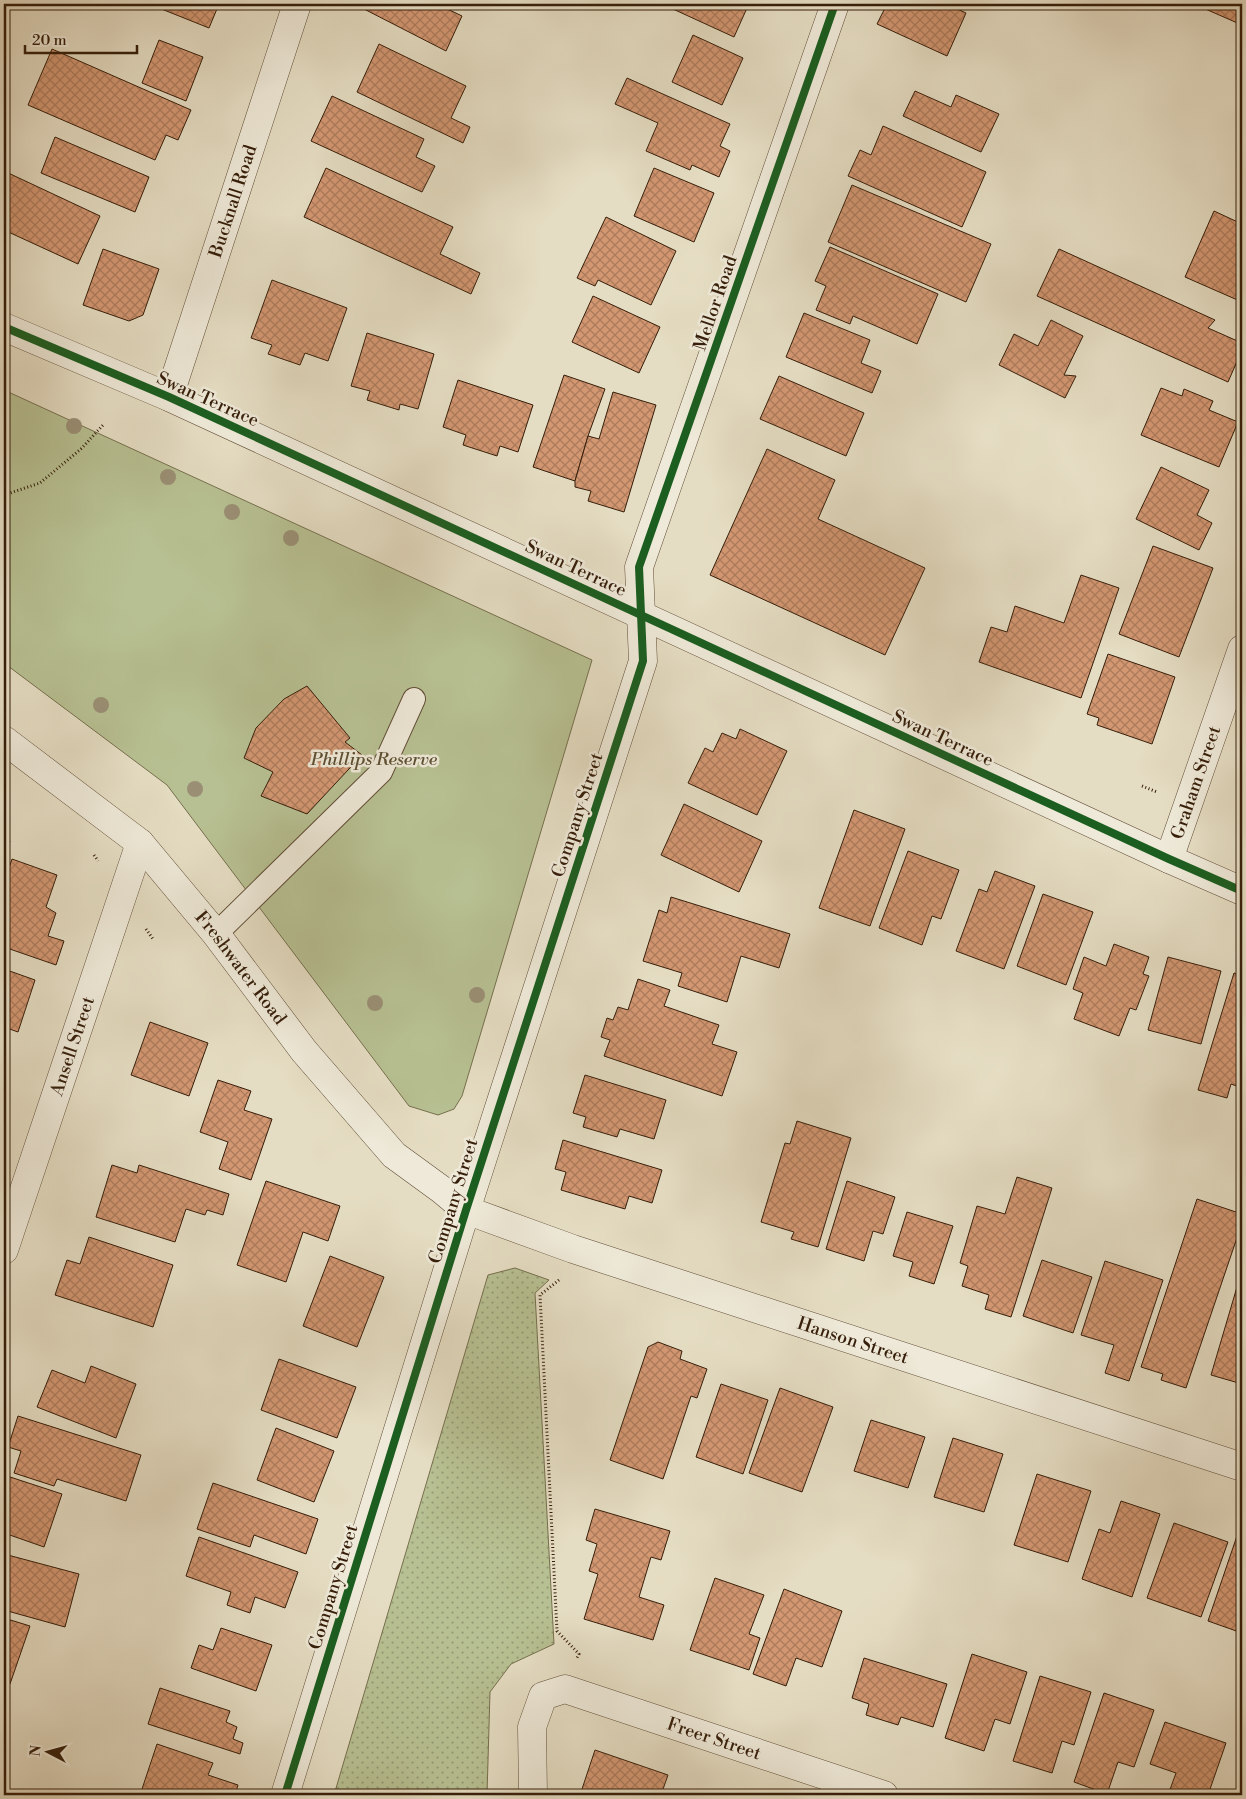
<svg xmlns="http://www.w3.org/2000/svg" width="1246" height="1799" font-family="'Libre Bodoni',serif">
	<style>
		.grass { fill: url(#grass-dots); stroke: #766f4e }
		.park { fill: #b7c092; stroke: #766f4e }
		.building { fill: url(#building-cross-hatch); stroke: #361e0a }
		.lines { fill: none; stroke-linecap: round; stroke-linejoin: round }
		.service-casing { stroke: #624e38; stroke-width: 24 }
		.minor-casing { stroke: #624e38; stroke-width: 29 }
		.tertiary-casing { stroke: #624e38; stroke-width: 29 }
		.path { stroke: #361e0a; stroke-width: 3; stroke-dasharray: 1 2.5; stroke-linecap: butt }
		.service { stroke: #eee9d8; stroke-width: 22 }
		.minor { stroke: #eee9d8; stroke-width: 28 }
		.tertiary { stroke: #eee9d8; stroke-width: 28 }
		.cycleway-casing { stroke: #eee9d8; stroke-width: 11 }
		.cycleway { stroke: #1b5e20; stroke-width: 8 }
		.tree { fill: #9a8f74 }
		.labels { text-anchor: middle; stroke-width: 5; stroke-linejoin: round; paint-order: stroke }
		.street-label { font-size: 18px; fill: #361e0a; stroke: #eee9d8 }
		.park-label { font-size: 18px; font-style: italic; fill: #5d4f33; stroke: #eee9d8 }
	</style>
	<defs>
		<pattern id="grass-dots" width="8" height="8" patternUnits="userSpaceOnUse" patternTransform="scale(1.25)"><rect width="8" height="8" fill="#b7c092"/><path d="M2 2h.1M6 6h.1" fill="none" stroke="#969b75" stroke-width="1.8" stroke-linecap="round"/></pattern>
		<pattern id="building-cross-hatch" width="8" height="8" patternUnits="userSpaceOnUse" patternTransform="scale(1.25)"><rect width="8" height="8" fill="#d39772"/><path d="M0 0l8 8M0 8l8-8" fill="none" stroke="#ac7b5c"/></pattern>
	</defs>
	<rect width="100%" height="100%" fill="#e5ddc3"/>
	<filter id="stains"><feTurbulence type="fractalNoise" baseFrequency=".004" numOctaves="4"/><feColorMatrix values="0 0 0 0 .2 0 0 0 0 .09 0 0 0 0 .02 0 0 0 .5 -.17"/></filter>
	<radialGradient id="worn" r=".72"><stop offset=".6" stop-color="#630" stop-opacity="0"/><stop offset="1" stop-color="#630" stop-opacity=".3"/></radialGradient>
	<!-- grass -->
	<path class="grass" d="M515,1268L549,1280L535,1293L554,1644L511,1664L490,1692L487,1795H334L488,1275Z"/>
	<!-- park -->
	<path class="park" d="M4,390L592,660L462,1096L454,1109L438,1115L409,1106L167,785L4,663Z"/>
	<!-- building -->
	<g class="building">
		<path d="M149,4H219L209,28Z"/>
		<path d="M367,4H437L462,16L446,51L364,9Z"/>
		<path d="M662,4H737L747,8L734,37Z"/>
		<path d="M887,4H947L966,13L947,56L877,24Z"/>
		<path d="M1194,4H1242V25Z"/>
		<path d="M693,35L743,58L722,105L672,82Z"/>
		<path d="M159,40L203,57L186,101L142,83Z"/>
		<path d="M379,44L466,86L451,118L470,127L463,143L357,92Z"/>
		<path d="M52,49L191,110L178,140L166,135L155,160L28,105Z"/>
		<path d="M627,78L730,124L720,146L730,151L719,177L692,165L690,170L646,151L658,123L615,104Z"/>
		<path d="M915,91L951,107L956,95L999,114L981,152L903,116Z"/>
		<path d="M332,96L424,139L416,157L435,166L422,192L311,141Z"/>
		<path d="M883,126L986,172L962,227L848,176L860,150L871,155Z"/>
		<path d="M55,137L149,177L135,212L41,173Z"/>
		<path d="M326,168L453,227L440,254L480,273L471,294L304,217Z"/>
		<path d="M654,168L714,193L694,242L634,216Z"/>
		<path d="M4,171L100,216L78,264L4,230Z"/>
		<path d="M852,185L991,244L966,302L828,242Z"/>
		<path d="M1214,211L1242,224V302L1185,277Z"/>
		<path d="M606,217L676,251L651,305L598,280L595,286L577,278Z"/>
		<path d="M830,247L938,294L917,344L853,316L850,324L816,310L826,286L815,281Z"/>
		<path d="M103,249L159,269L143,315L129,321L83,305Z"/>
		<path d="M1059,249L1215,320L1208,328L1242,343V350L1228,382L1037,296Z"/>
		<path d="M272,280L347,308L328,361L305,353L300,365L268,354L272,345L251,338Z"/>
		<path d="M593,296L660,327L639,373L572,342Z"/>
		<path d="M804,313L870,340L861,363L881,371L872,393L786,357Z"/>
		<path d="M1051,320L1083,336L1064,375L1076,376L1065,398L999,365L1014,334L1038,346Z"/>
		<path d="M367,333L434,354L418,409L400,404L399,410L367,400L370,391L351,386Z"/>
		<path d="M564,375L605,389L588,436L575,481L533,467Z"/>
		<path d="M779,376L864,413L846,456L760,419Z"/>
		<path d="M458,380L533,405L518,452L500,446L497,456L463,445L466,435L443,427Z"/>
		<path d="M1161,388L1182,396L1184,389L1213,401L1209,410L1238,422L1219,467L1141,435Z"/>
		<path d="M613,392L656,405L624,512L588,501L591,491L575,487V481L588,436L599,439Z"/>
		<path d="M767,449L835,480L818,519L925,568L885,655L710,575Z"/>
		<path d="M1161,467L1209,490L1197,515L1212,523L1199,550L1136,519Z"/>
		<path d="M1153,546L1213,568L1179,657L1119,634Z"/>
		<path d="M1081,575L1119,588L1081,698L979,662L991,627L1007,632L1015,606L1064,623Z"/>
		<path d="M1108,654L1175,677L1152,744L1097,725L1099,718L1087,714Z"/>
		<path d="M307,686L350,738L345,742L362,755L307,814L261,796L273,772L244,758L256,728L284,699Z"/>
		<path d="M740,729L787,751L757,815L688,783L705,748L713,752L722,733L736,739Z"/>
		<path d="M684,804L762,841L739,892L661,855Z"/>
		<path d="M854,810L905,829L870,926L819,908Z"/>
		<path d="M4,838L10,841L4,858Z"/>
		<path d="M908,851L959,870L941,919L932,916L922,945L879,928Z"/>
		<path d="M12,859L57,875L46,907L56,913L48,936L64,941L56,965L4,947V884Z"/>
		<path d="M995,871L1035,886L1004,969L956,951L979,889L987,892Z"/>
		<path d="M1043,894L1093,912L1066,985L1017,966Z"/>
		<path d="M671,897L790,934L779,968L741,956L727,1002L678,986L682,973L643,961L659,910L667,913Z"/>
		<path d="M1114,944L1149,957L1143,974L1149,976L1136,1010L1130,1008L1119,1036L1074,1019L1083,993L1073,989L1084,957L1106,966Z"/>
		<path d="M1168,957L1221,971L1201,1044L1148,1030Z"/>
		<path d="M4,969L35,980L18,1032L4,1027Z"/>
		<path d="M1234,973L1242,975V1088L1231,1084L1227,1098L1198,1090Z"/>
		<path d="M638,979L670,990L664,1006L719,1025L712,1044L737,1052L722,1096L604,1056L610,1040L601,1037L607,1018L613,1020L618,1007L628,1010Z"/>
		<path d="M150,1022L208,1043L189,1096L131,1075Z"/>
		<path d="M585,1075L666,1100L654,1139L620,1129L617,1137L583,1127L586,1117L573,1113Z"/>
		<path d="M218,1080L251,1091L244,1110L272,1119L251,1180L219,1169L228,1142L200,1132Z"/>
		<path d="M797,1121L851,1138L818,1247L791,1239L794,1232L761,1222L785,1143L790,1144Z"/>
		<path d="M563,1140L662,1170L652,1203L629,1196L625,1209L561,1190L566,1172L555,1169Z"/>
		<path d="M112,1165L137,1173L139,1165L229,1194L223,1215L207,1210L205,1215L186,1209L175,1242L96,1217Z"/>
		<path d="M1017,1177L1052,1188L1011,1317L985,1309L989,1295L962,1286L968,1266L960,1263L977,1206L1005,1214Z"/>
		<path d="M266,1181L340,1206L328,1241L303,1232L286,1282L237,1265Z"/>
		<path d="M847,1181L895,1197L883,1234L873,1231L864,1261L826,1249Z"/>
		<path d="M1197,1199L1242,1214V1223L1186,1388L1161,1380L1163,1374L1141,1367Z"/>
		<path d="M907,1212L953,1226L934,1284L909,1276L913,1262L893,1256Z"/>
		<path d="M89,1237L173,1265L153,1327L55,1295L67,1260L80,1264Z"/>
		<path d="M330,1256L384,1277L357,1347L303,1326Z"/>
		<path d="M1042,1260L1092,1277L1073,1333L1023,1316Z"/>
		<path d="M1105,1261L1163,1280L1129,1381L1105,1373L1114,1345L1081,1335Z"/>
		<path d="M1242,1270V1384L1211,1375Z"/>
		<path d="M658,1342L682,1351L680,1359L707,1369L697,1398L691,1396L663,1479L610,1460L648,1347Z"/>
		<path d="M279,1359L356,1387L337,1438L261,1410Z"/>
		<path d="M91,1366L136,1384L116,1438L37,1407L52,1370L85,1383Z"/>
		<path d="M721,1384L768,1400L743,1474L696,1457Z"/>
		<path d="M780,1388L833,1407L802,1492L749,1473Z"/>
		<path d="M18,1416L141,1455L126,1501L57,1479L54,1486L14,1473L21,1451L8,1447Z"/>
		<path d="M871,1420L925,1437L908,1488L854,1471Z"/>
		<path d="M276,1428L334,1451L314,1502L257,1480Z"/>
		<path d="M953,1438L1003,1454L984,1512L934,1497Z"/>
		<path d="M1037,1474L1091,1491L1068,1562L1014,1545Z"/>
		<path d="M4,1475L62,1494L44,1547L4,1533Z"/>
		<path d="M213,1483L318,1519L306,1554L254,1535L250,1547L197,1529Z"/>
		<path d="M1121,1501L1160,1514L1132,1597L1082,1579L1099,1529L1110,1533Z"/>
		<path d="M595,1509L670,1531L661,1560L651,1557L639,1597L664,1605L653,1640L584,1619L598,1574L589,1571L597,1544L586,1540Z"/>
		<path d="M1174,1523L1228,1542L1201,1617L1147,1598Z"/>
		<path d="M1239,1530L1242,1531V1633L1208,1621Z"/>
		<path d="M199,1537L298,1572L285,1608L255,1597L250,1613L227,1605L231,1592L186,1576Z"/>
		<path d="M4,1554L79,1574L65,1627L4,1610V1601L8,1585L4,1584Z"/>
		<path d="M715,1578L764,1595L749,1634L760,1638L749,1670L690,1650Z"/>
		<path d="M784,1589L842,1611L822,1667L796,1658L786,1686L753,1674Z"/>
		<path d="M4,1618L30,1626L10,1684L4,1682Z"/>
		<path d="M221,1628L272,1645L256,1691L191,1668L199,1645L213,1650Z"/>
		<path d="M972,1654L1027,1672L1010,1724L995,1719L984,1751L945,1738Z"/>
		<path d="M864,1658L947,1684L933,1727L901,1717L898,1725L866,1715L869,1704L852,1698Z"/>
		<path d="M1040,1676L1091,1692L1074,1745L1062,1741L1052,1773L1013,1761Z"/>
		<path d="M160,1688L230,1711L226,1722L237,1727L233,1739L243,1743L240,1754L148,1724Z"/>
		<path d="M1104,1693L1154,1710L1134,1767L1118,1762L1107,1794L1074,1782Z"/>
		<path d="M1165,1722L1226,1743L1208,1795H1168L1176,1773L1150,1764Z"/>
		<path d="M157,1744L213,1763L208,1775L238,1785L235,1795H140Z"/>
		<path d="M595,1750L668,1775L661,1795H580Z"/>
	</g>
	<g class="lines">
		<!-- service casing -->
		<g class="service-casing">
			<path id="service" d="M216,934L381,772L414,699"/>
		</g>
		<!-- minor casing -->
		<g class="minor-casing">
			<g id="minor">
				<path id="s1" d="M169,397L297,4"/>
				<path id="s2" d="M4,740L140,843L216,934L304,1051L394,1155L442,1190L466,1210L573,1249L1242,1467"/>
				<path id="s3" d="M1169,859L1242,649"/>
				<path id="s4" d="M4,1250L140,843"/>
				<path d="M285,1795L466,1210L643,661L639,567L835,4"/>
				<path id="s5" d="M533,1795L532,1727L543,1696L565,1689L884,1795"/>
			</g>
		</g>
		<!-- tertiary casing -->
		<g class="tertiary-casing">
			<path id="tertiary" d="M4,327L169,397L1169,859L1242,891"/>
		</g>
		<!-- path -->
		<g class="path">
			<path d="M4,495L40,483L82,448L103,425"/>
			<path d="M1142,786L1157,792"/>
			<path d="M94,855L98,861"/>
			<path d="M146,929L153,939"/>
			<path d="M559,1280L540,1295L557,1631L579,1654L577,1658"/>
		</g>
		<!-- service -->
		<use href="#service" class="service"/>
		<!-- minor -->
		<use href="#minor" class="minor"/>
		<!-- tertiary -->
		<use href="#tertiary" class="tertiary"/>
		<!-- cycleway casing -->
		<g class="cycleway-casing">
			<g id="cycleway">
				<path d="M4,327L169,397L1169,859L1242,891"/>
				<path d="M285,1795L466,1210L643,661L639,567L835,4"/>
			</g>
		</g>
		<!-- cycleway -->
		<use href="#cycleway" class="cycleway"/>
	</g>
	<!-- trees -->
	<g class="tree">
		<circle cx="74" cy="426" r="8"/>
		<circle cx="168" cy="477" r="8"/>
		<circle cx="232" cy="512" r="8"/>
		<circle cx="291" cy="538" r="8"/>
		<circle cx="101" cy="705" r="8"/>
		<circle cx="195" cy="789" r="8"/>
		<circle cx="477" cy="995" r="8"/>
		<circle cx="375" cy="1003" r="8"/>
	</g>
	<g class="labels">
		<!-- street labels -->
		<g class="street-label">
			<text dy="6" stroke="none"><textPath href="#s1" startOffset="206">Bucknall Road</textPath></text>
			<text transform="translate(715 303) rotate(-71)" y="6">Mellor Road</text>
			<text transform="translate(208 399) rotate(24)" y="6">Swan Terrace</text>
			<text transform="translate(576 568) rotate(25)" y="6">Swan Terrace</text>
			<text transform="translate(943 738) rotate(25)" y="6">Swan Terrace</text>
			<text dy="6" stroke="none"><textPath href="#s3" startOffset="81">Graham Street</textPath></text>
			<text transform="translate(577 815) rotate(-72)" y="6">Company Street</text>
			<text dy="6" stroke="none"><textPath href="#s2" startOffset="331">Freshwater Road</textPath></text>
			<text dy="6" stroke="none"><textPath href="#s4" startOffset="215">Ansell Street</textPath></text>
			<text transform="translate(453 1201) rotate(-73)" y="6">Company Street</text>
			<text dy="6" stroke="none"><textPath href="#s2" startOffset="1072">Hanson Street</textPath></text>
			<text transform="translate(333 1587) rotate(-73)" y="6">Company Street</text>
			<text dy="6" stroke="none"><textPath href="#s5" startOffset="281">Freer Street</textPath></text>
		</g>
		<!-- park labels -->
		<g class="park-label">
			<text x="374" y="765">Phillips Reserve</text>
		</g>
	</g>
	<!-- margin -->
	<rect width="1246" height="1799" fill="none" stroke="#e5ddc3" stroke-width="20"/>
	<rect x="5" y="5" width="1236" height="1789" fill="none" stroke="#361e0a" stroke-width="2.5"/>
	<rect x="10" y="10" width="1226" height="1779" fill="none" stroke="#361e0a"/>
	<!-- north arrow -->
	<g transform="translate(48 1752) rotate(276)" stroke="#eee9d8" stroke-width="4" paint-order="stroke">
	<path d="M0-4L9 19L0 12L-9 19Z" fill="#361e0a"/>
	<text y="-8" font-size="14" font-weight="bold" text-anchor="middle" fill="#361e0a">N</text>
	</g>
	<!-- scale -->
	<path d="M25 45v8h112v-8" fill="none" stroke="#361e0a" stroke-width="2.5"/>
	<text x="32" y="45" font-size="15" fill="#361e0a" stroke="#eee9d8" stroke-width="4" paint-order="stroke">20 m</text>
	<rect width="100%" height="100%" filter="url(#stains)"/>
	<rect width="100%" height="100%" fill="url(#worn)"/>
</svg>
